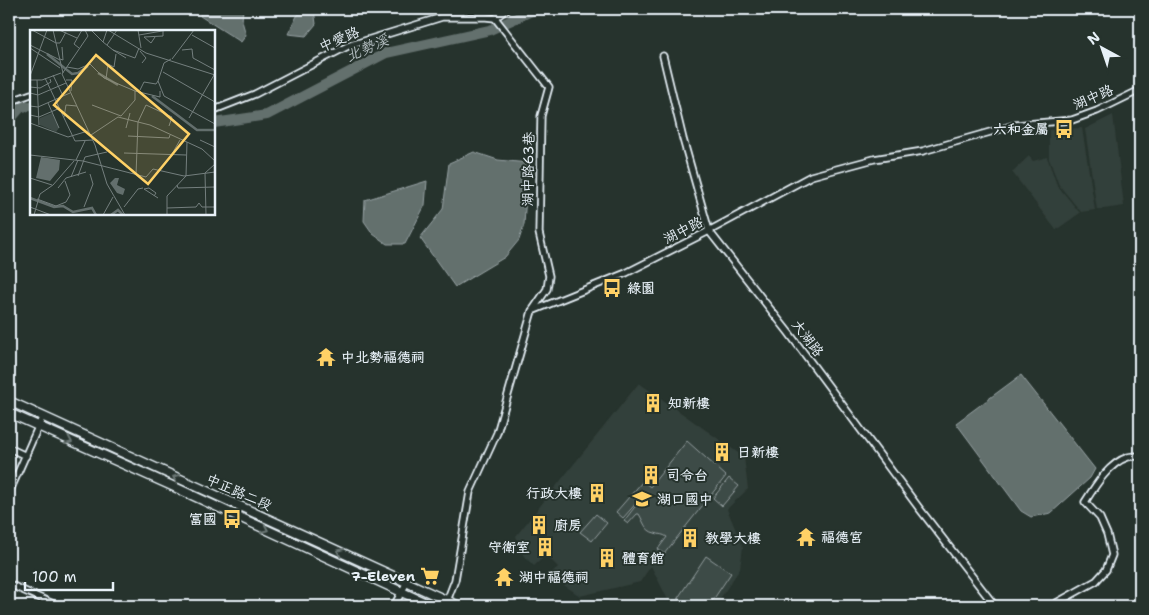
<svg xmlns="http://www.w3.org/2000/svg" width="1149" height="615" font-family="'Shantell Sans','LXGW WenKai TC',sans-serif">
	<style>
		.built { fill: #333f3a }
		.green { fill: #3e4b47; stroke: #939ea0 }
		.water { fill: #636f6d; stroke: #98a3a5 }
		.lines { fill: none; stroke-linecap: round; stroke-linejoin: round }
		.river { stroke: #636f6d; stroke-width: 10 }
		.minor-casing { stroke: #e8f1f8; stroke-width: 9 }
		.major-casing { stroke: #e8f1f8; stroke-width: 11 }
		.minor { stroke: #26332d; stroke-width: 5.5 }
		.major { stroke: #26332d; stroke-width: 8 }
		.oneway { stroke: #6a7674 }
		.labels { text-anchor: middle; stroke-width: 4; stroke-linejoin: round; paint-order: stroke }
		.street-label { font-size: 14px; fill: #e8f1f8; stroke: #26332d }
		.poi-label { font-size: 14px; font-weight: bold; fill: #e8f1f8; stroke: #26332d; text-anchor: start }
		.water-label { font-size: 15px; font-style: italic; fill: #b3bdc0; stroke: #26332d }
		.inset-river { fill: none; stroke: #636f6d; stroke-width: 2.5 }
		.inset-road { fill: none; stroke: #747f7e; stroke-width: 1 }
		.view { fill: #ffd166; fill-opacity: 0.15; stroke: #ffd166; stroke-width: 2.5 }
		.inset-edge { fill: none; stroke: #e8f1f8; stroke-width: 2.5 }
	</style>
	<rect width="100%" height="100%" fill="#26332d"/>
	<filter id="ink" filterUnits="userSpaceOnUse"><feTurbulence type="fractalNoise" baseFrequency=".02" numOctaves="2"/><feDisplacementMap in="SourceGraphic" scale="10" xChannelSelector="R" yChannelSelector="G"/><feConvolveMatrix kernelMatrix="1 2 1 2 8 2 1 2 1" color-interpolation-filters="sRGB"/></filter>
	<g filter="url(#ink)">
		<!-- built -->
		<g class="built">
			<path d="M1113,115L1124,206L1097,210L1085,129Z"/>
			<path d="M1082,128L1095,210L1081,212L1059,185L1049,159V130Z"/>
			<path d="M1029,156L1033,161L1047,157L1057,185L1080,213L1056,230L1012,172Z"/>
			<path d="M639,383L744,457L748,489L727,509L743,547L740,569L715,606H671L651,566L640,582L580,596L549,575L558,567L550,559L544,557L534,566L523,555L516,536Z"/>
		</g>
		<!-- green -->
		<g class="green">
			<path d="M687,441L726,476L664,554L658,549L667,537C663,534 660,535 655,533C645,531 644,522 639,514H637L628,524L624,521L647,491L623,518L616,512L643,481L650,487Z"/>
			<path d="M729,478L739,486L722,506L713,498Z"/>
			<path d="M596,514L607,523L592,541L580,532Z"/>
			<path d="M706,556L731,573L709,606H689L678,598Z"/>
		</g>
		<!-- water -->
		<g class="water">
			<path d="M201,9H243L242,21L246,35L241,42L200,16Z"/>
			<path d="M305,9H314L316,24L306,36L288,34L297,16Z"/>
			<path d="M474,152L498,160L528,163L524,225L519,240L505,257L455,287L420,238L443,209L449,163Z"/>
			<path d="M427,181L425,205L405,244H387L373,234L364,221L365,200Z"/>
			<path d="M1021,375L1095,469L1090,478L1051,513L1031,517L1021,511L956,423Z"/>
		</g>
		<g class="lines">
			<!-- river -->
			<g class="river">
				<path d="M9,121L21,107L31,106"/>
				<path d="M214,123L267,115L386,53L490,30L536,9"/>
			</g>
			<!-- minor casing -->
			<g class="minor-casing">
				<g id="minor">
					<path d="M495,18L549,87L541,116L539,233L549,276L547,289L532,311"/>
					<path d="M663,56L683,139L709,231L789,333L919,508L995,606"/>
					<path d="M9,102L31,94"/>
					<path d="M214,110L255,94L348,46L442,17H486L495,18L507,9"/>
					<path d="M9,448L26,456"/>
					<path d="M9,493L42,418"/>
					<path d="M9,584L58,606"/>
					<path d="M394,606L407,582"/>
					<path d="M445,606L455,580L470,492L497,433L532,311L626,273L705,233L811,176L874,159L923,151L1015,125L1072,120L1097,111L1140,90"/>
					<path d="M1051,606L1096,581L1106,570L1112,555L1107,534L1100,518L1085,502C1095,486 1109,463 1128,457C1132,456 1137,456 1140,456"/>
				</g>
			</g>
			<!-- major casing -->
			<g class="major-casing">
				<g id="major">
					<path d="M9,401L459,606"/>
					<path d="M9,413L170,485L432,606"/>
				</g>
			</g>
			<!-- minor -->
			<use href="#minor" class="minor"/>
			<!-- major -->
			<use href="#major" class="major"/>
		</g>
		<!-- one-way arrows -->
		<defs><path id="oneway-chevron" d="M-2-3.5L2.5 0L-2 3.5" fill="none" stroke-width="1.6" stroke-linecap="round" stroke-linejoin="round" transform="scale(1.25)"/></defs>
		<g class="oneway">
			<use href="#oneway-chevron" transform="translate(69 441) rotate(24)"/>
			<use href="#oneway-chevron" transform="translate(176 478) rotate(-156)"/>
			<use href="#oneway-chevron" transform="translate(265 529) rotate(25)"/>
			<use href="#oneway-chevron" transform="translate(340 552) rotate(-156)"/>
		</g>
	</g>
	<!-- icons -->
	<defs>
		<g id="bus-bare" transform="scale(1.5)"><path d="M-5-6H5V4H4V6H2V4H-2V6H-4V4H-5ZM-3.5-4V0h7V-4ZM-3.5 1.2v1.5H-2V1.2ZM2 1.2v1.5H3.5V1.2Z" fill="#ffd166" stroke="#26332d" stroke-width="2.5" paint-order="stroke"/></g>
		<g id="temple-bare" transform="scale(1.5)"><path d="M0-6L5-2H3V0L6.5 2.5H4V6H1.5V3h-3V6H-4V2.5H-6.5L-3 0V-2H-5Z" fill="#ffd166" stroke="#26332d" stroke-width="2.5" paint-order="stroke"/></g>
		<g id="building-bare" transform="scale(1.5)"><path d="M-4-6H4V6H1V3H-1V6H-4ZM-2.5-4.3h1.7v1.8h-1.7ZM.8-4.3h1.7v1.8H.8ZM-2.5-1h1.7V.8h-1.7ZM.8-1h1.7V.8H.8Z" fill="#ffd166" stroke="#26332d" stroke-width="2.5" paint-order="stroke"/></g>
		<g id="school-bare" transform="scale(1.5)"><path d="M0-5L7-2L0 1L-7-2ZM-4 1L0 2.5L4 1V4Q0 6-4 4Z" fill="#ffd166" stroke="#26332d" stroke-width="2.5" paint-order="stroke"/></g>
		<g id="supermarket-bare" transform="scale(1.5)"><path d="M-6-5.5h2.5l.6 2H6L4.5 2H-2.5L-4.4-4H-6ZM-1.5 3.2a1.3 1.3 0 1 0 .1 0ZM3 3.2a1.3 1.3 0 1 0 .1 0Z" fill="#ffd166" stroke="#26332d" stroke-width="2.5" paint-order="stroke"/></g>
	</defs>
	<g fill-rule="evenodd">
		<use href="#bus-bare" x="1064" y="129"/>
		<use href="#bus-bare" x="612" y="288"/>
		<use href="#temple-bare" x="326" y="357"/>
		<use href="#building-bare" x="653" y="403"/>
		<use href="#building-bare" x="722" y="452"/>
		<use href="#building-bare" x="651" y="475"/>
		<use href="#building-bare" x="597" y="493"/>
		<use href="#school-bare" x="642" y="499"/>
		<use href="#bus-bare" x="232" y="519"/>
		<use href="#building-bare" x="539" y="525"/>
		<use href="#temple-bare" x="806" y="537"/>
		<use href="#building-bare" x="690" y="538"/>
		<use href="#building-bare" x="545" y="547"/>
		<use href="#building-bare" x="607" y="558"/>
		<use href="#supermarket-bare" x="430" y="576"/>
		<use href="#temple-bare" x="504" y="577"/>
	</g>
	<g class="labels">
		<!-- street labels -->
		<g class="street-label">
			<text transform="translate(339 39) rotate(-23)" y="5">中愛路</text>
			<text transform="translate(1093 97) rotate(-23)" y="5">湖中路</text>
			<text transform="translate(528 169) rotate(-89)" y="5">湖中路63巷</text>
			<text transform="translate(683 230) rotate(-27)" y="5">湖中路</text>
			<text transform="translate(808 338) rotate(53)" y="5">大湖路</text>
			<text transform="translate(239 492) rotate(24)" y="5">中正路二段</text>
		</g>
		<!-- poi labels -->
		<g class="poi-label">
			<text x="1049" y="134" text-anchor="end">六和金屬</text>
			<text x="627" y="293">綠園</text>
			<text x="341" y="362">中北勢福德祠</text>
			<text x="668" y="408">知新樓</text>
			<text x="737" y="457">日新樓</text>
			<text x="666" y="480">司令台</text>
			<text x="582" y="498" text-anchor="end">行政大樓</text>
			<text x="657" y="504">湖口國中</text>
			<text x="217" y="524" text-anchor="end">富國</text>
			<text x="554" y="530">廚房</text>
			<text x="821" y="542">福德宫</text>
			<text x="705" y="543">教學大樓</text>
			<text x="530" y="552" text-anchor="end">守衛室</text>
			<text x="622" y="563">體育館</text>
			<text x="415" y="581" text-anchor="end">7-Eleven</text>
			<text x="519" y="582">湖中福德祠</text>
		</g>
		<!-- water labels -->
		<g class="water-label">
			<text transform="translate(367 48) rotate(-24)" y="5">北勢溪</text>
		</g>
	</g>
	<!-- overview -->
	<g transform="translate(30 30)">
		<rect width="185" height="185" fill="#26332d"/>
		<path d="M22,83L29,98L26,102L10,95V88Z" fill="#3e4b47"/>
		<path d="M11,127L30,130L29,140L20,151L6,148ZM85,148H89L87,155L95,159L93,165L87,163L80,153Z" fill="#636f6d"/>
		<path class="inset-river" d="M17,24L42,44L48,43L58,36M68,43L88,55M122,66L167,100H185M0,168L24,177L33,176L43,182L62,178L66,185M81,185L88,180L93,185"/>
		<path class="inset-road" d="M2,0L26,13M23,0L33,43M29,0L47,8M55,0L58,6L32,44L65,115L77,154L95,185M61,0L73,12M77,0L73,12L83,20L105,28L109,18M78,0L116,23L185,45M108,0L111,18M109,5L138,0M162,5L185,18M114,7L133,6V0M114,7L121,13L125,7M26,13H30L36,2M0,15L30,30M77,15L87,0M0,18L30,38M49,18L44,14L52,0M83,20L96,28M152,20L162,19L163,28L185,40M110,21L116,28L112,33M30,29L33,30L32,17M142,29L164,0M37,37L48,39L60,34L74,48L105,61L130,67V61M133,42L185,72M23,45L33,66M0,46L17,0M15,48L45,111L63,110M76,49L78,34L84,37L86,24M0,50H12L31,43M7,50L9,95M36,50H42L41,61M128,51L134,66L185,94M128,51L134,33L141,29M0,57L10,58L21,52L20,49M110,60L114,52L126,54L128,51M0,63L8,65L36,53M18,73L29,98M62,75L91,86L105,70V61M0,76L8,77L40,63M0,85L9,87L30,78M34,87L36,75L47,76M159,88L184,45M0,93L38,107L58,101M96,98L100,83M61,105L88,87L120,95L172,119L185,131M98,106L139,108L140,105M170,110L185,117M94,123L156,125M142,124L150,110M0,125L53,131L116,147L123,139L154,146L185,142M46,130L55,111M106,145L108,92L116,75L142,87L139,96M48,146L55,127L77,122M156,146L157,112M41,147L48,130M0,148L22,155M147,155L148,158L185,157M28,158L36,148L56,142M114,159L128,168M114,159L119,158L126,163L124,166M7,169L26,176L36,172L40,165L35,151M0,177L21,185M54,177L63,154L60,144M94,177L108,159L113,158M137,178L166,177L169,173L172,177H185M4,185L10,164L23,155L44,131M73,185L83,167M137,185V166L156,146M176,185L175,143L185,134"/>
		<path class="view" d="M66,25L159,104L118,154L24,75Z"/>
		<rect width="185" height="185" class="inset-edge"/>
	</g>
	<!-- margin -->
	<rect width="1149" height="615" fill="none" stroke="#26332d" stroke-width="30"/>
	<rect x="15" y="15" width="1119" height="585" fill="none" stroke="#e8f1f8" stroke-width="2" filter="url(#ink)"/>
	<!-- north arrow -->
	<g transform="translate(1102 48) rotate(320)" stroke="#26332d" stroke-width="4" paint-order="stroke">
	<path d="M0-4L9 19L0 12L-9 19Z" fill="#e8f1f8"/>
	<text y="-8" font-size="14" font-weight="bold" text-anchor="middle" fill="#e8f1f8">N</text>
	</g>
	<!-- scale -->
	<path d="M25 582v8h88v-8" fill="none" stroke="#e8f1f8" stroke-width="2.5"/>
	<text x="32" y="582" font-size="15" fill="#e8f1f8" stroke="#26332d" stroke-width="4" paint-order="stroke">100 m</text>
</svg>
